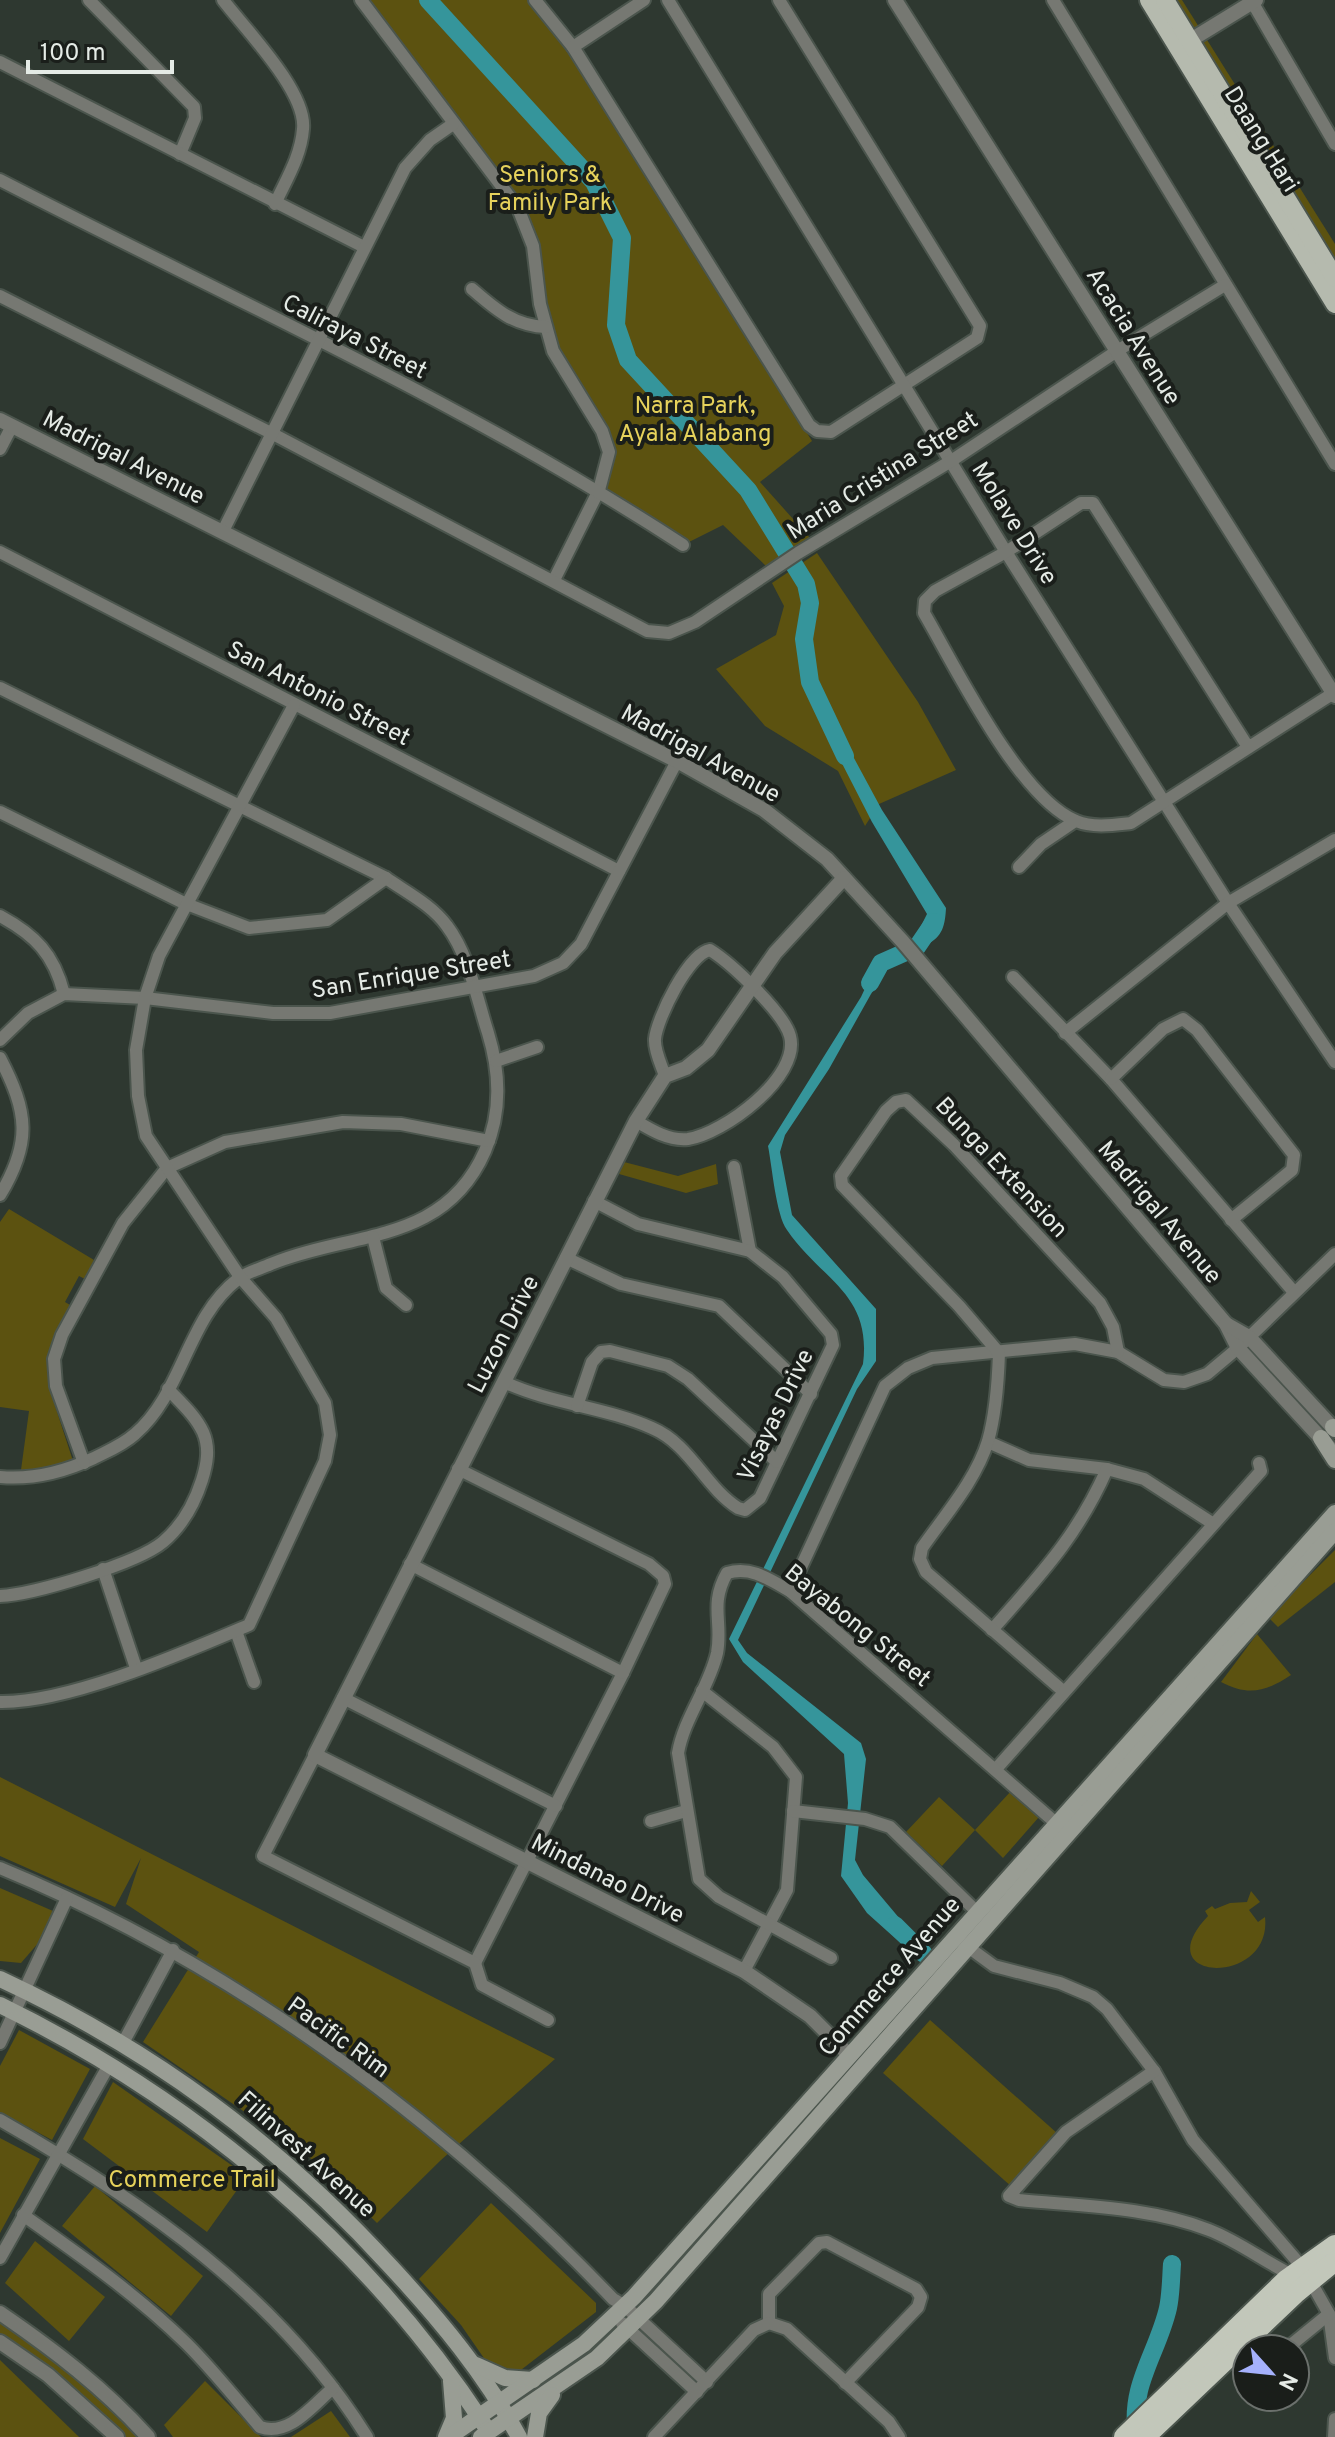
<svg xmlns="http://www.w3.org/2000/svg" width="1335" height="2437" font-family="Overpass,sans-serif">
	<style>
		.green { fill: #5c5210 }
		.water { fill: #35959b }
		.lines { fill: none; stroke-linecap: round; stroke-linejoin: round }
		.river { stroke: #35959b; stroke-width: 18 }
		.minor-casing { stroke: #4b554d; stroke-width: 16 }
		.tertiary-casing { stroke: #4b554d; stroke-width: 18 }
		.secondary-casing { stroke: #4b554d; stroke-width: 20 }
		.primary-casing { stroke: #4b554d; stroke-width: 22 }
		.trunk-casing { stroke: #4b554d; stroke-width: 24 }
		.minor { stroke: #767872; stroke-width: 12 }
		.tertiary { stroke: #767872; stroke-width: 14 }
		.secondary { stroke: #999d94; stroke-width: 16 }
		.primary { stroke: #b5baae; stroke-width: 18 }
		.trunk { stroke: #c2c7ba; stroke-width: 20 }
		.labels { text-anchor: middle; stroke-width: 8; stroke-linejoin: round; paint-order: stroke }
		.street-label { font-size: 24px; fill: #e5ebe6; stroke: #1a1e1a }
		.park-label { font-size: 24px; fill: #e6d25b; stroke: #1a1e1a }
	</style>
	<rect width="100%" height="100%" fill="#2e3830"/>
	<!-- green -->
	<g class="green">
		<path d="M368,0H531L569,47L812,441L760,482L810,538L766,566L723,525L683,545L599,489L610,452L608,430L558,348L523,206Z"/>
		<path d="M1172,0H1182L1335,244V263Z"/>
		<path d="M817,553L918,702L956,770L879,804L865,826L838,771L765,726L716,669L776,635L784,606L772,583Z"/>
		<path d="M624,1162L678,1176L716,1164L718,1184L686,1193L619,1174Z"/>
		<path d="M9,1209L94,1260L85,1279L79,1276L65,1302L70,1305L49,1355V1387L73,1461L44,1469L21,1470L29,1411L0,1407V1222Z"/>
		<path d="M1335,1550V1582L1278,1627L1268,1617Z"/>
		<path d="M1257,1634L1291,1675C1267,1691 1249,1697 1221,1682Z"/>
		<path d="M0,1777L555,2059L441,2160L377,2223L306,2154L143,2042L199,1952L126,1904L141,1858L115,1907L0,1856Z"/>
		<path d="M1012,1790L1039,1817L1003,1858L975,1830L942,1866L906,1832L939,1797L975,1830Z"/>
		<path d="M0,1888L53,1911L40,1941L21,1963L0,1961Z"/>
		<path d="M1251,1891L1260,1902L1249,1910L1258,1922L1265,1917C1273,1987 1144,1983 1208,1916L1205,1911L1212,1906L1215,1909L1230,1903L1247,1902Z"/>
		<path d="M930,2020L1058,2134L1012,2187L883,2073Z"/>
		<path d="M19,2030L90,2069L52,2140L0,2112V2066Z"/>
		<path d="M113,2082L247,2176L207,2232L83,2139Z"/>
		<path d="M0,2138L40,2159L0,2233Z"/>
		<path d="M95,2186L203,2276L171,2316L62,2226Z"/>
		<path d="M491,2203L596,2303V2312L517,2373L488,2364L461,2325L419,2279Z"/>
		<path d="M35,2241L105,2297L69,2341L5,2283Z"/>
		<path d="M0,2317L37,2344L144,2437H124L0,2338Z"/>
		<path d="M0,2360L79,2437H0Z"/>
		<path d="M205,2381L261,2437H173L164,2425Z"/>
		<path d="M331,2411L350,2437H291Z"/>
	</g>
	<!-- water -->
	<g class="water">
		<path d="M841,734L882,810L946,908C945,925 943,937 926,945L917,934L927,914L872,822L829,738Z"/>
		<path d="M901,949L904,959L889,966L871,994L829,1069L785,1135L780,1152L792,1215L876,1309V1361L857,1389L738,1640L747,1653L861,1743L866,1759L855,1860L863,1875L916,1938L906,1948L867,1913L841,1876L848,1803L844,1754L743,1662L729,1639L863,1364C872,1293 821,1280 787,1230C776,1215 772,1166 768,1146L861,997L874,969Z"/>
	</g>
	<g class="lines">
		<!-- river -->
		<g class="river">
			<path d="M428,0L594,182L622,238L616,325L628,360L748,490L806,584L810,603L804,639L810,682L845,756"/>
			<path d="M870,983L881,963L917,947L934,922"/>
			<path d="M895,1925L924,1954"/>
			<path d="M1141,2436L1137,2434C1129,2386 1158,2352 1168,2308C1171,2294 1171,2278 1172,2264"/>
		</g>
		<!-- minor casing -->
		<g class="minor-casing">
			<g id="minor">
				<path d="M89,0L194,107L195,118L180,154"/>
				<path d="M223,0C246,30 307,92 303,129C301,156 286,180 275,204"/>
				<path d="M361,0L518,208L533,246L540,304L553,351L602,431L609,452L599,490L554,580"/>
				<path d="M535,0L573,47L809,425L817,431L831,432L977,338L980,326L779,0"/>
				<path d="M668,0L1006,552L1228,903L1335,1062"/>
				<path d="M1053,0L1335,464"/>
				<path d="M1251,0L1335,144"/>
				<path d="M573,47L644,0"/>
				<path d="M0,62L364,247"/>
				<path d="M0,180C229,298 467,404 683,545"/>
				<path d="M472,289C495,309 514,326 546,327"/>
				<path d="M0,296L273,434L647,631L669,633L695,622L798,553L951,461L1117,351L1225,285"/>
				<path d="M0,449L12,426"/>
				<path d="M223,531L405,168L430,140L453,124"/>
				<path d="M0,552L619,871"/>
				<path d="M0,688L386,878C406,892 432,905 447,926C469,955 477,999 488,1033C500,1072 502,1112 485,1151C444,1245 351,1231 271,1264C260,1269 247,1272 238,1279C187,1318 183,1393 135,1434C123,1445 108,1451 94,1458C64,1472 33,1480 0,1477"/>
				<path d="M1248,747L1093,503H1081L1006,552L935,591L925,601L924,613C955,666 1019,798 1076,821C1093,828 1113,825 1131,823L1335,692"/>
				<path d="M0,812L184,903L249,928L327,920L386,878"/>
				<path d="M1019,867L1041,844L1075,821"/>
				<path d="M0,916C35,935 54,954 64,994"/>
				<path d="M1013,977L1111,1079L1293,1291"/>
				<path d="M1065,1033L1228,903L1335,840"/>
				<path d="M0,1040L28,1013L64,994L145,998L273,1013H330L534,976L563,963L581,944L677,761"/>
				<path d="M0,1058C28,1112 32,1142 0,1195"/>
				<path d="M496,1061L537,1047"/>
				<path d="M1111,1079L1163,1029L1183,1019L1197,1030L1294,1155L1292,1170L1231,1220"/>
				<path d="M636,1121C651,1130 669,1141 688,1139C723,1134 801,1077 790,1036C784,1013 731,963 710,950C689,953 657,1018 655,1039C654,1051 662,1066 665,1076"/>
				<path d="M734,1167L750,1251"/>
				<path d="M373,1237L386,1288L406,1305"/>
				<path d="M566,1258L621,1284L719,1306L811,1394"/>
				<path d="M504,1382C551,1404 605,1407 652,1428C690,1444 705,1487 738,1508L745,1510L760,1498L833,1345L831,1334L783,1277L750,1251L638,1224L594,1201"/>
				<path d="M577,1406L592,1362L601,1352L610,1351L668,1366L688,1379L777,1462"/>
				<path d="M988,1442L1029,1460L1107,1469L1144,1479L1212,1523"/>
				<path d="M84,1463L56,1386L54,1359L62,1335L123,1223L167,1168L225,1142L343,1122L401,1124L489,1141"/>
				<path d="M458,1469L649,1564L663,1576L665,1584L623,1673L475,1963"/>
				<path d="M410,1564L623,1673"/>
				<path d="M103,1569L136,1668"/>
				<path d="M790,1591L885,1386L908,1368L932,1358L1075,1344L1118,1352L1164,1380L1184,1382L1207,1374L1238,1348L1335,1254"/>
				<path d="M0,1596C33,1595 138,1563 163,1542C182,1526 195,1502 202,1480C207,1464 210,1448 203,1432C195,1415 180,1402 168,1389"/>
				<path d="M992,1630C1040,1575 1077,1537 1107,1469"/>
				<path d="M236,1631L254,1682"/>
				<path d="M702,1691L773,1747L796,1777L787,1890L744,1971"/>
				<path d="M1063,1691L926,1572L920,1559L922,1548C945,1515 976,1480 988,1441C996,1413 998,1382 999,1353L959,1306L842,1185L841,1176L886,1111L896,1102L906,1100L954,1145L1100,1303L1113,1327L1118,1352"/>
				<path d="M343,1698L556,1806"/>
				<path d="M0,1702C69,1703 183,1653 249,1625L325,1461L330,1435L325,1403L276,1318L240,1277L146,1136L138,1096L136,1050L145,998L159,956L294,705"/>
				<path d="M315,1755L263,1856L475,1963L482,1985L548,2020"/>
				<path d="M996,1769L1261,1471L1259,1463"/>
				<path d="M793,1811L865,1819L890,1827L977,1912"/>
				<path d="M651,1821L686,1811"/>
				<path d="M0,1868C231,1963 441,2119 613,2299L625,2306L707,2382"/>
				<path d="M964,1944L994,1966L1060,1983L1093,1997L1107,2009L1154,2071L1193,2140L1303,2268L1329,2314L1335,2358"/>
				<path d="M831,1958L719,1897L699,1879L678,1753C684,1718 709,1688 717,1653C723,1622 709,1605 727,1573C751,1566 769,1579 790,1591L1057,1824"/>
				<path d="M0,2043L67,1898"/>
				<path d="M123,2043L173,1950"/>
				<path d="M1154,2071L1066,2132L1009,2196L1019,2200C1080,2206 1151,2207 1209,2230C1240,2242 1266,2263 1296,2277"/>
				<path d="M0,2120C142,2201 279,2296 367,2437"/>
				<path d="M23,2215C80,2255 137,2295 187,2344C213,2370 236,2399 260,2427C289,2437 312,2406 333,2388"/>
				<path d="M0,2258L109,2065"/>
				<path d="M622,2323L697,2392"/>
				<path d="M769,2323V2294L819,2243L827,2242L916,2289L921,2297L918,2307L845,2383"/>
				<path d="M1286,2349L1329,2314"/>
				<path d="M654,2437L754,2330L769,2323L787,2329L889,2422L899,2437"/>
				<path d="M1334,2437L1335,2419"/>
			</g>
		</g>
		<!-- tertiary casing -->
		<g class="tertiary-casing">
			<g id="tertiary">
				<path d="M895,0L1335,696"/>
				<path d="M1181,46L1256,0"/>
				<path d="M0,420L677,761L764,810L827,859L903,942L1226,1324L1238,1348L1329,1447"/>
				<path d="M844,878L775,953L708,1050L686,1068L665,1076L636,1121L315,1755L744,1971L810,2016L850,2056"/>
				<path d="M1226,1324L1249,1337L1335,1430"/>
				<path d="M0,2313C54,2350 104,2388 148,2437"/>
				<path d="M0,2342L48,2375L117,2437"/>
			</g>
		</g>
		<!-- secondary casing -->
		<g class="secondary-casing">
			<g id="secondary">
				<path d="M1333,1427L1335,1429"/>
				<path d="M1321,1438L1335,1460"/>
				<path d="M0,1979C153,2050 278,2143 392,2268C440,2320 485,2374 519,2437"/>
				<path d="M0,2005C195,2100 366,2244 485,2426"/>
				<path d="M476,2365L505,2378L533,2380"/>
				<path d="M446,2437L454,2418L451,2381"/>
				<path d="M449,2437L584,2344L634,2297L1335,1513"/>
				<path d="M481,2437L597,2358L656,2301L1335,1531"/>
				<path d="M535,2437L539,2413L552,2395"/>
			</g>
		</g>
		<!-- primary casing -->
		<g class="primary-casing">
			<g id="primary">
				<path d="M1149,0L1335,304"/>
				<path d="M1165,0L1335,278"/>
			</g>
		</g>
		<!-- trunk casing -->
		<g class="trunk-casing">
			<g id="trunk">
				<path d="M1124,2437L1286,2280L1335,2245"/>
				<path d="M1145,2437L1296,2293L1335,2261"/>
			</g>
		</g>
		<!-- minor -->
		<use href="#minor" class="minor"/>
		<!-- tertiary -->
		<use href="#tertiary" class="tertiary"/>
		<!-- secondary -->
		<use href="#secondary" class="secondary"/>
		<!-- primary -->
		<use href="#primary" class="primary"/>
		<!-- trunk -->
		<use href="#trunk" class="trunk"/>
	</g>
	<g class="labels">
		<!-- street labels -->
		<g class="street-label">
			<text transform="translate(1262 139) rotate(58)" y="8">Daang Hari</text>
			<text transform="translate(355 336) rotate(27)" y="8">Caliraya Street</text>
			<text transform="translate(1134 336) rotate(58)" y="8">Acacia Avenue</text>
			<text transform="translate(124 457) rotate(27)" y="8">Madrigal Avenue</text>
			<text transform="translate(882 475) rotate(-32)" y="8">Maria Cristina Street</text>
			<text transform="translate(1015 523) rotate(58)" y="8">Molave Drive</text>
			<text transform="translate(319 693) rotate(27)" y="8">San Antonio Street</text>
			<text transform="translate(701 753) rotate(29)" y="8">Madrigal Avenue</text>
			<text transform="translate(411 974) rotate(-9)" y="8">San Enrique Street</text>
			<text transform="translate(1002 1167) rotate(47)" y="8">Bunga Extension</text>
			<text transform="translate(1160 1212) rotate(50)" y="8">Madrigal Avenue</text>
			<text transform="translate(503 1334) rotate(-63)" y="8">Luzon Drive</text>
			<text transform="translate(775 1415) rotate(-64)" y="8">Visayas Drive</text>
			<text transform="translate(858 1625) rotate(39)" y="8">Bayabong Street</text>
			<text transform="translate(608 1878) rotate(27)" y="8">Mindanao Drive</text>
			<text transform="translate(889 1976) rotate(-49)" y="8">Commerce Avenue</text>
			<text transform="translate(339 2037) rotate(36)" y="8">Pacific Rim</text>
			<text transform="translate(307 2154) rotate(42)" y="8">Filinvest Avenue</text>
		</g>
		<!-- park labels -->
		<g class="park-label">
			<text x="550" y="182">Seniors &amp;<tspan x="550" dy="28">Family Park</tspan></text>
			<text x="695" y="413">Narra Park,<tspan x="695" dy="28">Ayala Alabang</tspan></text>
			<text x="192" y="2187">Commerce Trail</text>
		</g>
	</g>
	<!-- north arrow -->
	<g transform="translate(1271 2373) rotate(117)"><circle r="38" fill="#1a1e1a" stroke="#6b706c" stroke-width="2"/>
	<path d="M0-6L14 30L0 20L-14 30Z" fill="#a5b1fc"/>
	<text y="-12" font-size="22" font-weight="bold" text-anchor="middle" fill="#e5ebe6">N</text>
	</g>
	<!-- scale -->
	<path d="M28 60v12h144v-12" fill="none" stroke="#e5ebe6" stroke-width="4"/>
	<text x="40" y="60" font-size="24" fill="#e5ebe6" stroke="#1a1e1a" stroke-width="6" paint-order="stroke">100 m</text>
</svg>
